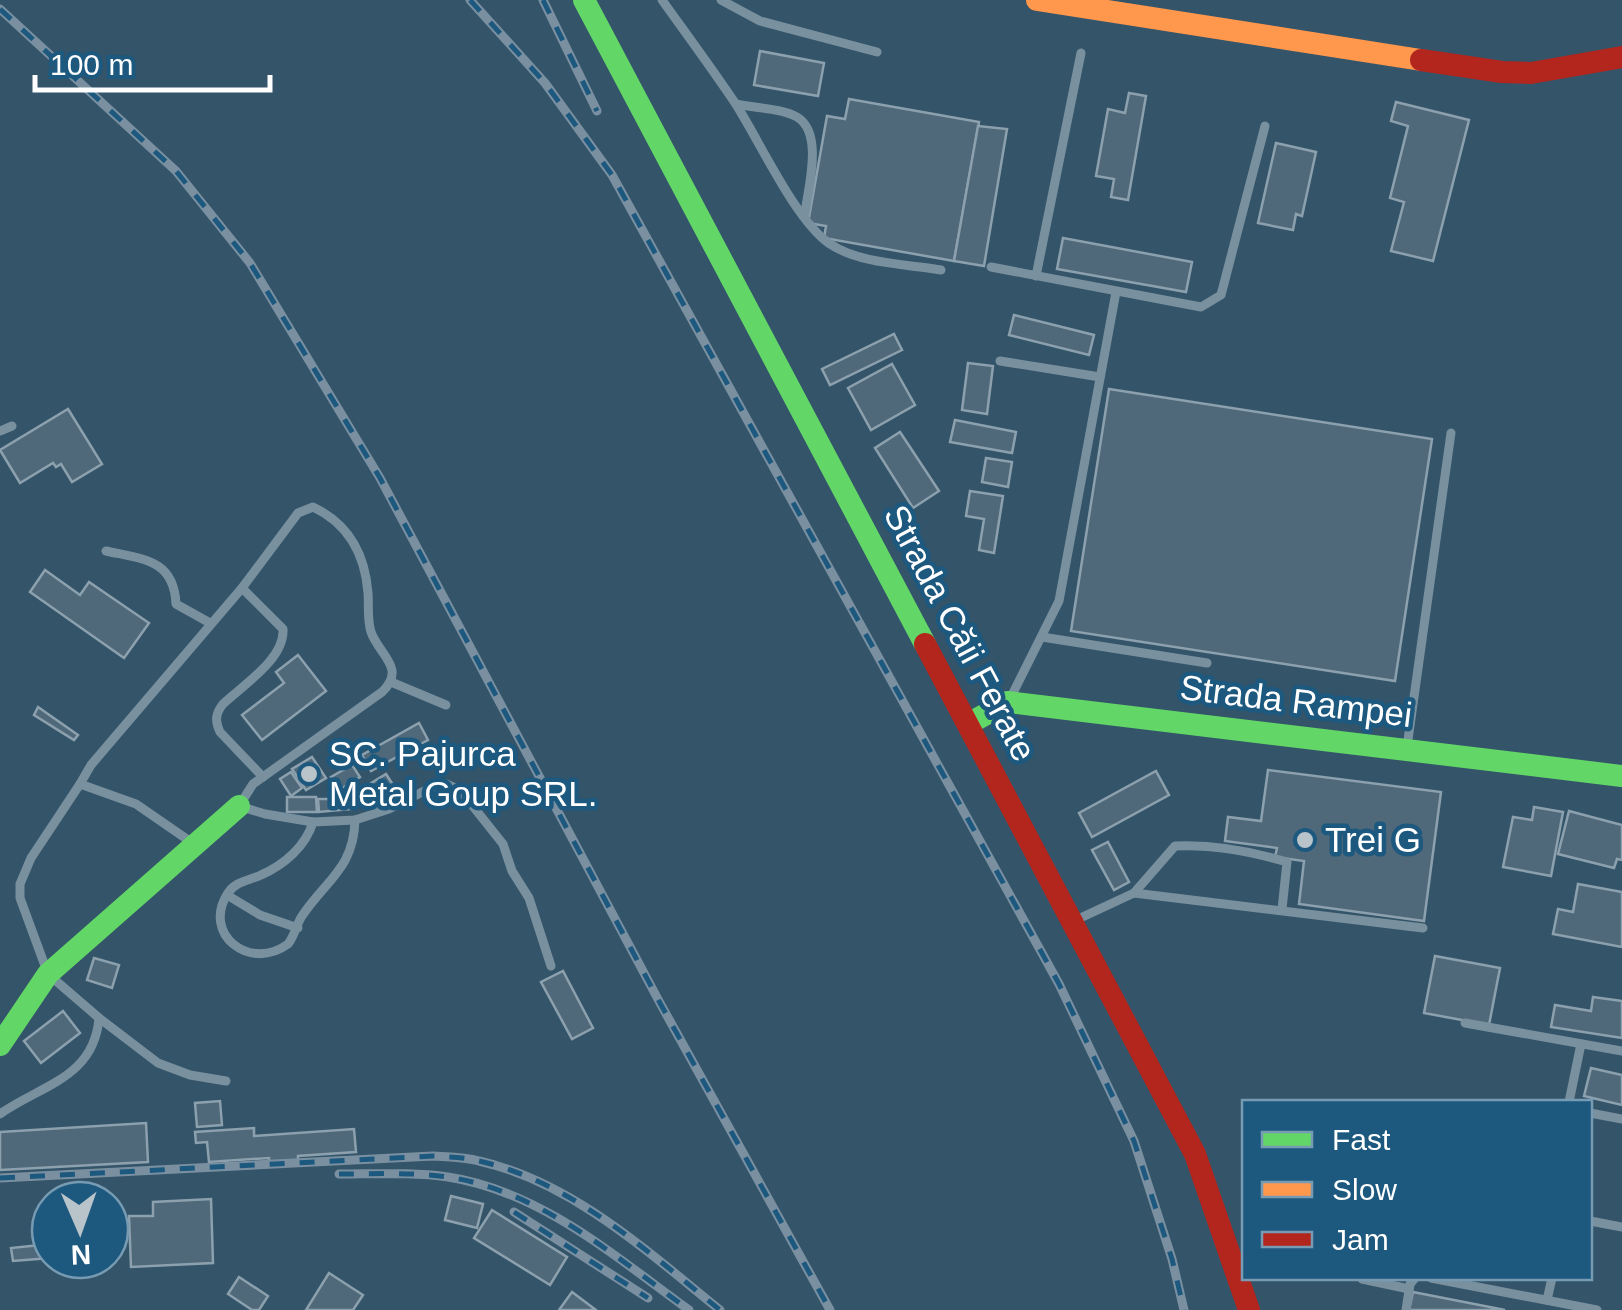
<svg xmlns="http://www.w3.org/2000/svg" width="1622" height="1310" font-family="Helvetica,sans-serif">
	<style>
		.building { fill: #4f697a; stroke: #8ca0ae; stroke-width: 2.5 }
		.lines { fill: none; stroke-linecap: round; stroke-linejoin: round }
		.lane { stroke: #79909f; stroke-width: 9 }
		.fast { stroke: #63d668; stroke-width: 22 }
		.slow { stroke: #ff974d; stroke-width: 22 }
		.jam { stroke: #b3261e; stroke-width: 22 }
		.rail-casing { stroke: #7a90a0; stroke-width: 9 }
		.rail { stroke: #1d587f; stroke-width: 5; stroke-dasharray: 15; stroke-linecap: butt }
		.poi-dot { fill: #b8c3ca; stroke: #1d587f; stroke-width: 4 }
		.labels { text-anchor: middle; stroke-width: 9; stroke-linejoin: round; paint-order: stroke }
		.street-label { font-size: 35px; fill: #fff; stroke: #1d587f }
		.poi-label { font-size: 35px; fill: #fff; stroke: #1d587f; text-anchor: start }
	</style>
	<rect width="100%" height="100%" fill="#335469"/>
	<!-- building -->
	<g class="building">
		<path d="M760,51L824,63L818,96L754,85Z"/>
		<path d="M1129,93L1146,96L1128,200L1111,197L1114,179L1096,176L1108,109L1125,113Z"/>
		<path d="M849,99L979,122L954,261L824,238L826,226L808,223L827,116L845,119Z"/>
		<path d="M1396,102L1469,120L1433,261L1391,251L1404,202L1390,198L1408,126L1391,121Z"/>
		<path d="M978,126L1007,129L984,266L954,261Z"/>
		<path d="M1276,143L1316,152L1302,216L1296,214L1293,230L1258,223Z"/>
		<path d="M1063,238L1192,262L1186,292L1057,269Z"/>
		<path d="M1014,315L1094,335L1089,355L1009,335Z"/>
		<path d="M894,334L902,350L830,385L822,369Z"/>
		<path d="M968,363L993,366L987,414L962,410Z"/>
		<path d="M892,364L915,405L871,430L848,388Z"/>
		<path d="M1109,389L1432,439L1395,681L1071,631Z"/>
		<path d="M68,409L102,464L72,482L61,464L56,467L53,463L20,483L0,450Z"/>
		<path d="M955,420L1016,432L1012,453L950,442Z"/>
		<path d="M900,432L939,491L913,508L875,448Z"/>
		<path d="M986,458L1012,462L1008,487L982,482Z"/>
		<path d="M970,491L1003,496L994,553L979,550L984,519L966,516Z"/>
		<path d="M45,570L80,595L89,582L149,623L124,658L30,592Z"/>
		<path d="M298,655L326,691L262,740L242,715L284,683L276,672Z"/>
		<path d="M38,707L78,735L74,740L34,715Z"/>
		<path d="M419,723L428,740L371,771L362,755Z"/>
		<path d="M312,757L326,778L306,790L292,769Z"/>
		<path d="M352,765L360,777L339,790L331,777Z"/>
		<path d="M1268,770L1441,792L1424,921L1299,904L1304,861L1275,857L1277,848L1225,841L1228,817L1261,821Z"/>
		<path d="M1156,771L1169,795L1092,837L1079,813Z"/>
		<path d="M291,772L302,788L291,796L280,779Z"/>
		<path d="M386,774L399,794L375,808L369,800L351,809L319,812L318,799H345Z"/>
		<path d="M287,797H316L317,812H287Z"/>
		<path d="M1534,807L1563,812L1551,876L1503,867L1513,817L1532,820Z"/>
		<path d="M1569,811L1622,825V860L1617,859L1614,868L1558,854Z"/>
		<path d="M1108,842L1129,882L1114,890L1092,850Z"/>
		<path d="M1578,884L1622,892V947L1553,934L1558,909L1573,912Z"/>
		<path d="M1435,956L1500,968L1489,1025L1424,1013Z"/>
		<path d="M94,958L119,965L112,988L87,980Z"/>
		<path d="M563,971L593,1028L572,1039L541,982Z"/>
		<path d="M1593,997L1622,1001V1038L1551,1027L1555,1005L1591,1011Z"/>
		<path d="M63,1011L80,1033L41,1063L24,1041Z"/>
		<path d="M1591,1068L1622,1075V1105L1584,1096Z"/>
		<path d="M220,1101L222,1125L197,1127L195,1103Z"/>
		<path d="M146,1123L148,1162L0,1170V1132Z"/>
		<path d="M254,1128V1136L354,1129L356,1152L298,1156V1161L269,1162V1158L209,1162L207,1142L196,1143L195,1132Z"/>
		<path d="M451,1196L483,1204L477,1228L445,1220Z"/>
		<path d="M211,1199L213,1263L131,1267L129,1216H153V1202Z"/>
		<path d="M492,1210L567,1257L550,1285L474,1238Z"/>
		<path d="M50,1244V1258L13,1261L11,1248Z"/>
		<path d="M329,1273L363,1295L353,1310H306Z"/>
		<path d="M239,1277L268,1296L259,1310H252L228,1294Z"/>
		<path d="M572,1292L596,1310H559Z"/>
		<path d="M1413,1292L1505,1310H1409Z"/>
	</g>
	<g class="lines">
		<!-- lane -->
		<g class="lane">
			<path d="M662,0C687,35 713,70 737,106C761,144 796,221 830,244C860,264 906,264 941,270"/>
			<path d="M721,0L760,21L877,52"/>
			<path d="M736,104C753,108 782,108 797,117C824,133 808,188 805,213"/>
			<path d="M991,267L1201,307L1221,295L1265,126"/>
			<path d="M1036,276L1081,53"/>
			<path d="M1000,361L1100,377"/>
			<path d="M0,431L12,426"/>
			<path d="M106,551C142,559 174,559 176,604L210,623"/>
			<path d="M242,588L298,513L313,507C349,524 365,554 368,593C369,606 367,620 371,632C379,655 407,668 382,692L253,784L239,806L265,814L313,822L355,820L389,809L432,787L446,784L460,790L503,844L512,871L529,898L551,966"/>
			<path d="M1042,637L1207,663"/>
			<path d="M391,682L446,705"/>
			<path d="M1010,699L1059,601L1116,292"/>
			<path d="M1407,747L1451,433"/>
			<path d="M313,822C306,846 284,865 261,875C248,881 236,881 228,893C201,934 250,972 288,944C295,935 296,925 302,916C326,880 354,868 355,820"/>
			<path d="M191,842L136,804L80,784L91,765L242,588L283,629C285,659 243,685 223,704C215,714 215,721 220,732L263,777"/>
			<path d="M1134,893L1423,928"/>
			<path d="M227,895L260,915L298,928"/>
			<path d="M1076,920L1134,893L1175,846C1214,844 1250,851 1287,862L1282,909"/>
			<path d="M99,1018L158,1063L190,1075L226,1081"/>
			<path d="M1465,1023L1622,1051"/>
			<path d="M1569,1102L1581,1044"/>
			<path d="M1590,1113L1622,1119"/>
			<path d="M0,1114C41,1085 94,1078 99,1018L48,974L20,898V884L31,858L80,784"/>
			<path d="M1590,1221L1622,1227"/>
			<path d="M1431,1278L1597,1310"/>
			<path d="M1362,1279L1409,1289"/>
			<path d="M1547,1300L1552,1278"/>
			<path d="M1406,1310L1410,1284L1415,1278"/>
		</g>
		<!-- fast -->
		<g class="fast">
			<path d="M584,0L925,644"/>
			<path d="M968,724L1008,702L1622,776"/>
			<path d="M0,1045L48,974L239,806"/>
		</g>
		<!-- slow -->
		<path class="slow" d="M1037,0L1421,60"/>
		<!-- jam -->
		<g class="jam">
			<path d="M1421,60L1502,72L1531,73L1622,57"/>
			<path d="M925,644L1195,1154L1249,1310"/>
		</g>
		<!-- rail casing -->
		<g class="rail-casing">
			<g id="rail">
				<path d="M470,0L545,83L612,175L1059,984L1134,1141L1172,1259L1184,1310"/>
				<path d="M543,0L597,111"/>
				<path d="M0,9L176,171L250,263L380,478L660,1003L830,1310"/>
				<path d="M339,1174C375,1174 413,1172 448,1177C540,1191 616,1257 689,1310"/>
				<path d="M0,1178L433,1156C448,1157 464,1157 479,1161C572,1182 648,1252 720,1310"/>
				<path d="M514,1212L648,1298"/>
			</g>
		</g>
		<!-- rail -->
		<use href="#rail" class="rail"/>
	</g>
	<!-- markers -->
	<g class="poi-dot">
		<circle cx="309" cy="774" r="10"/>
		<circle cx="1305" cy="840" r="10"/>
	</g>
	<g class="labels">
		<!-- street labels -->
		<g class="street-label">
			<text transform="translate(960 633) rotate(62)" y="12">Strada Căii Ferate</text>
			<text transform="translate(1296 701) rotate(7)" y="12">Strada Rampei</text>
		</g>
		<!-- poi labels -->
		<g class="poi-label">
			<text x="329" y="766">SC. Pajurca<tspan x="329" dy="40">Metal Goup SRL.</tspan></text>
			<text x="1325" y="852">Trei G</text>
		</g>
	</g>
	<!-- legend -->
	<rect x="1242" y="1100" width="350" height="180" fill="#1d587f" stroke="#779bb2" stroke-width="2.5"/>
	<rect x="1262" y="1132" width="50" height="15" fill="#63d668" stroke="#779bb2" stroke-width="2.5"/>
	<text x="1332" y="1150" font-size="30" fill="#ffffff">Fast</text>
	<rect x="1262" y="1182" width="50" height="15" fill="#ff974d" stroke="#779bb2" stroke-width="2.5"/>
	<text x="1332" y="1200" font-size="30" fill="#ffffff">Slow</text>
	<rect x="1262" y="1232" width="50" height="15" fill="#b3261e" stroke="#779bb2" stroke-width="2.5"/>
	<text x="1332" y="1250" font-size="30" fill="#ffffff">Jam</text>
	<!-- north arrow -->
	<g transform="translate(80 1230) rotate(178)"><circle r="48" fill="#1d587f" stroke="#779bb2" stroke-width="2.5"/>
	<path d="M0-8L18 38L0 25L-18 38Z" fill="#b8c3ca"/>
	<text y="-15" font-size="28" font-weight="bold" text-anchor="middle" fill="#ffffff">N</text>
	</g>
	<!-- scale -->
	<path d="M35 75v15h235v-15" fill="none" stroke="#ffffff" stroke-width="5"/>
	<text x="50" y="75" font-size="30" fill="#ffffff" stroke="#1d587f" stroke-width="8" paint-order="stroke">100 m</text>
</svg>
